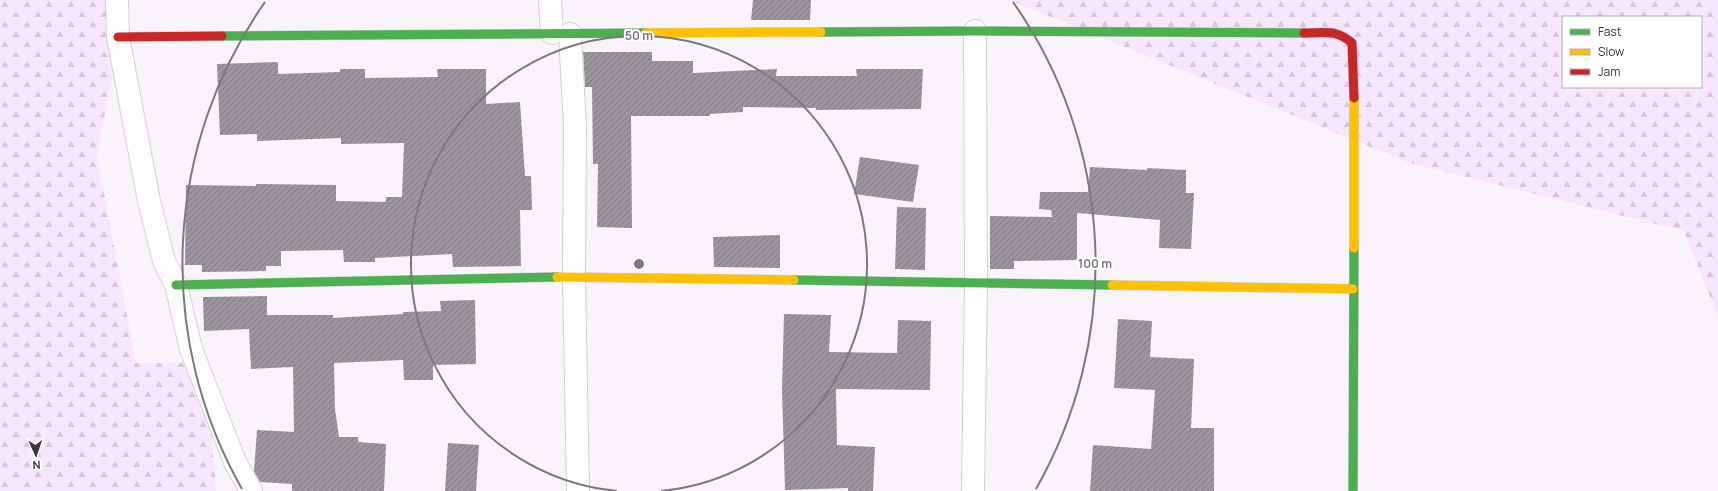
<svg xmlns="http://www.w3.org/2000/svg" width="1718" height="491" font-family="Manrope,sans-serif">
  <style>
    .forest { fill: url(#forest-firs); fill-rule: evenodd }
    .building { fill: url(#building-hatch) }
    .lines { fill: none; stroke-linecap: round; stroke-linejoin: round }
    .street-casing { stroke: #d4cfd5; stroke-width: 24 }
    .fast-casing { stroke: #d4cfd5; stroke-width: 10 }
    .slow-casing { stroke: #d4cfd5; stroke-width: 10 }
    .jam-casing { stroke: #d4cfd5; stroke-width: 10 }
    .street { stroke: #fefdfe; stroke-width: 22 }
    .fast { stroke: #4caf50; stroke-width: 9 }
    .slow { stroke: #ffc107; stroke-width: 9 }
    .jam { stroke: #c62828; stroke-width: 9 }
    .ring { fill: none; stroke: #7e787e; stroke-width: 2 }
    .centre { fill: #7e787e; stroke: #fff; stroke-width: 2 }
    .ring-label { font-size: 12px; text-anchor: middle; font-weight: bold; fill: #7e787e; stroke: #fff; stroke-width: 4; stroke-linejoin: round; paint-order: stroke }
  </style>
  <defs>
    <pattern id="forest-firs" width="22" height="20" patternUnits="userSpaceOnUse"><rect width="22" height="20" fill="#f7e7fc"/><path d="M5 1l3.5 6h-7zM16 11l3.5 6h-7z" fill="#d5c7d9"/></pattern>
    <pattern id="building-hatch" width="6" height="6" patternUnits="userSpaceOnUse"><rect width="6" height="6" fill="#9b969c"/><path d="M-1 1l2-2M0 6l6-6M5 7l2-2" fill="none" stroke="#807b80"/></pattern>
  </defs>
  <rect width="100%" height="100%" fill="#f9f4fa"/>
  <path class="forest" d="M 0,0 L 126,0 L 97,155 L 136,363 L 206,363 L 216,491 L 0,491 Z
    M 1009,0 L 1718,0 L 1718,317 L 1684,231 L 1410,163 ZM 1563,17 L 1701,17 L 1701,87 L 1563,87 Z"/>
  <path class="building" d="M 753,0 L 811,0 L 810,20 L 751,20 Z
    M 583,52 L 652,52 L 652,61 L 693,61 L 693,73 L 777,69 L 776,76 L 857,76 L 856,69 L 923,69 L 921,109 L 816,110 L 816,108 L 743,107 L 743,112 L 710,114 L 710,116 L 631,116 L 632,228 L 597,227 L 598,164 L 593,164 L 592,87 L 585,87 Z
    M 278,62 L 278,74 L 340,72 L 340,69 L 365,69 L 365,78 L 438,77 L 437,69 L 486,69 L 486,104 L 520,102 L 525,176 L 531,176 L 532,210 L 520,210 L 521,266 L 453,267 L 452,254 L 375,258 L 375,262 L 344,262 L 343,250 L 281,251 L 281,266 L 266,266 L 266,271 L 202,272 L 202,265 L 185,265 L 186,185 L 256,186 L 256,184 L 336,185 L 336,201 L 386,202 L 386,197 L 402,197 L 404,143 L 341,144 L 341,138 L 257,141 L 257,134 L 220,135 L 217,64 Z
    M 860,157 L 919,165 L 913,202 L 854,194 Z
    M 1090,167 L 1147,170 L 1147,168 L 1186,170 L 1186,193 L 1194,193 L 1191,249 L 1159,248 L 1160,220 L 1077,213 L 1077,260 L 1014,261 L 1014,269 L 990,269 L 990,216 L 1052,217 L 1051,210 L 1039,209 L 1040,192 L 1088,192 Z
    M 897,207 L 926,208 L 925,270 L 895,269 Z
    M 780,235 L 780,268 L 714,267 L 713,237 Z
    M 267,296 L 267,315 L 333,315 L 333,318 L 403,314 L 403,312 L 441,311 L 440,301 L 475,300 L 476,364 L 433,365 L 433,380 L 404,380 L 403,360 L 334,363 L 335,409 L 339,437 L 358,437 L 358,442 L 386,444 L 384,491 L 292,491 L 292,484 L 260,482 L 254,471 L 257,430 L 294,432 L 293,367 L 251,369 L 249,329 L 204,331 L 203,297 Z
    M 784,314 L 831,315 L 829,352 L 897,353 L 898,320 L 931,321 L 930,390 L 836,389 L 837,445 L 875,447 L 873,491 L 848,491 L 848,488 L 785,490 L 782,390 Z
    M 1118,319 L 1152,321 L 1150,357 L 1194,359 L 1191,428 L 1214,428 L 1214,491 L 1090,491 L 1093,445 L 1151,449 L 1155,390 L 1114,388 Z
    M 448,443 L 479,445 L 476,491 L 445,491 Z"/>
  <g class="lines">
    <defs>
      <path id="street" d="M 117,0 L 118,37 L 149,201 L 164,261 L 176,285 L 191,349 L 235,462 L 251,491
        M 550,0 L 552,33
        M 570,34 L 575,127 L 574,277 L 578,491
        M 973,491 L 976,283 L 975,31"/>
      <path id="fast" d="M 821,32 L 975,31 L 1304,33
        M 222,36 L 646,33
        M 794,280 L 1112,285
        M 176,285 L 557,277
        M 1353,491 L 1354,248"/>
      <path id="slow" d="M 646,33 L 821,32
        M 1354,248 L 1354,98
        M 557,277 L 794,280
        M 1112,285 L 1353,289"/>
      <path id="jam" d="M 1304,33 C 1325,33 1336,29 1352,43 L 1354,98
        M 118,37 L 222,36"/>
    </defs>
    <use href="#street" class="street-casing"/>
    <use href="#fast" class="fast-casing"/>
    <use href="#slow" class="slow-casing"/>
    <use href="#jam" class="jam-casing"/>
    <use href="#street" class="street"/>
    <use href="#fast" class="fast"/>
    <use href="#slow" class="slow"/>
    <use href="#jam" class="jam"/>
  </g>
  <g class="ring">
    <path d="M617 491A228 228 0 1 1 661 491"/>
    <path d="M242 489A456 456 0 0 1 265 2M1013 2A456 456 0 0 1 1036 489"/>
  </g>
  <circle cx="639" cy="264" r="6" class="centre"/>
  <g class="ring-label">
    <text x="639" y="40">50 m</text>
    <text x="1095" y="268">100 m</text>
  </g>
  <rect x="1562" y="16" width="140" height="72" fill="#ffffff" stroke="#b1aeb1"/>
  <rect x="1570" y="29" width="20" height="6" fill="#4caf50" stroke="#b1aeb1"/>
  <text x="1598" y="36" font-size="12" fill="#3b353c">Fast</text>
  <rect x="1570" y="49" width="20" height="6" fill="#ffc107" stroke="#b1aeb1"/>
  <text x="1598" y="56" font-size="12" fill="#3b353c">Slow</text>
  <rect x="1570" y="69" width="20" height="6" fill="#c62828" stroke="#b1aeb1"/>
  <text x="1598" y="76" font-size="12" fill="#3b353c">Jam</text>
  <g transform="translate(36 455) rotate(177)" stroke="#ffffff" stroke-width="3" paint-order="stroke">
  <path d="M0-3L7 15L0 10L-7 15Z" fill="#3b353c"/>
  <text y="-6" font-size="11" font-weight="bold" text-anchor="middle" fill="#3b353c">N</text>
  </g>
</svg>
